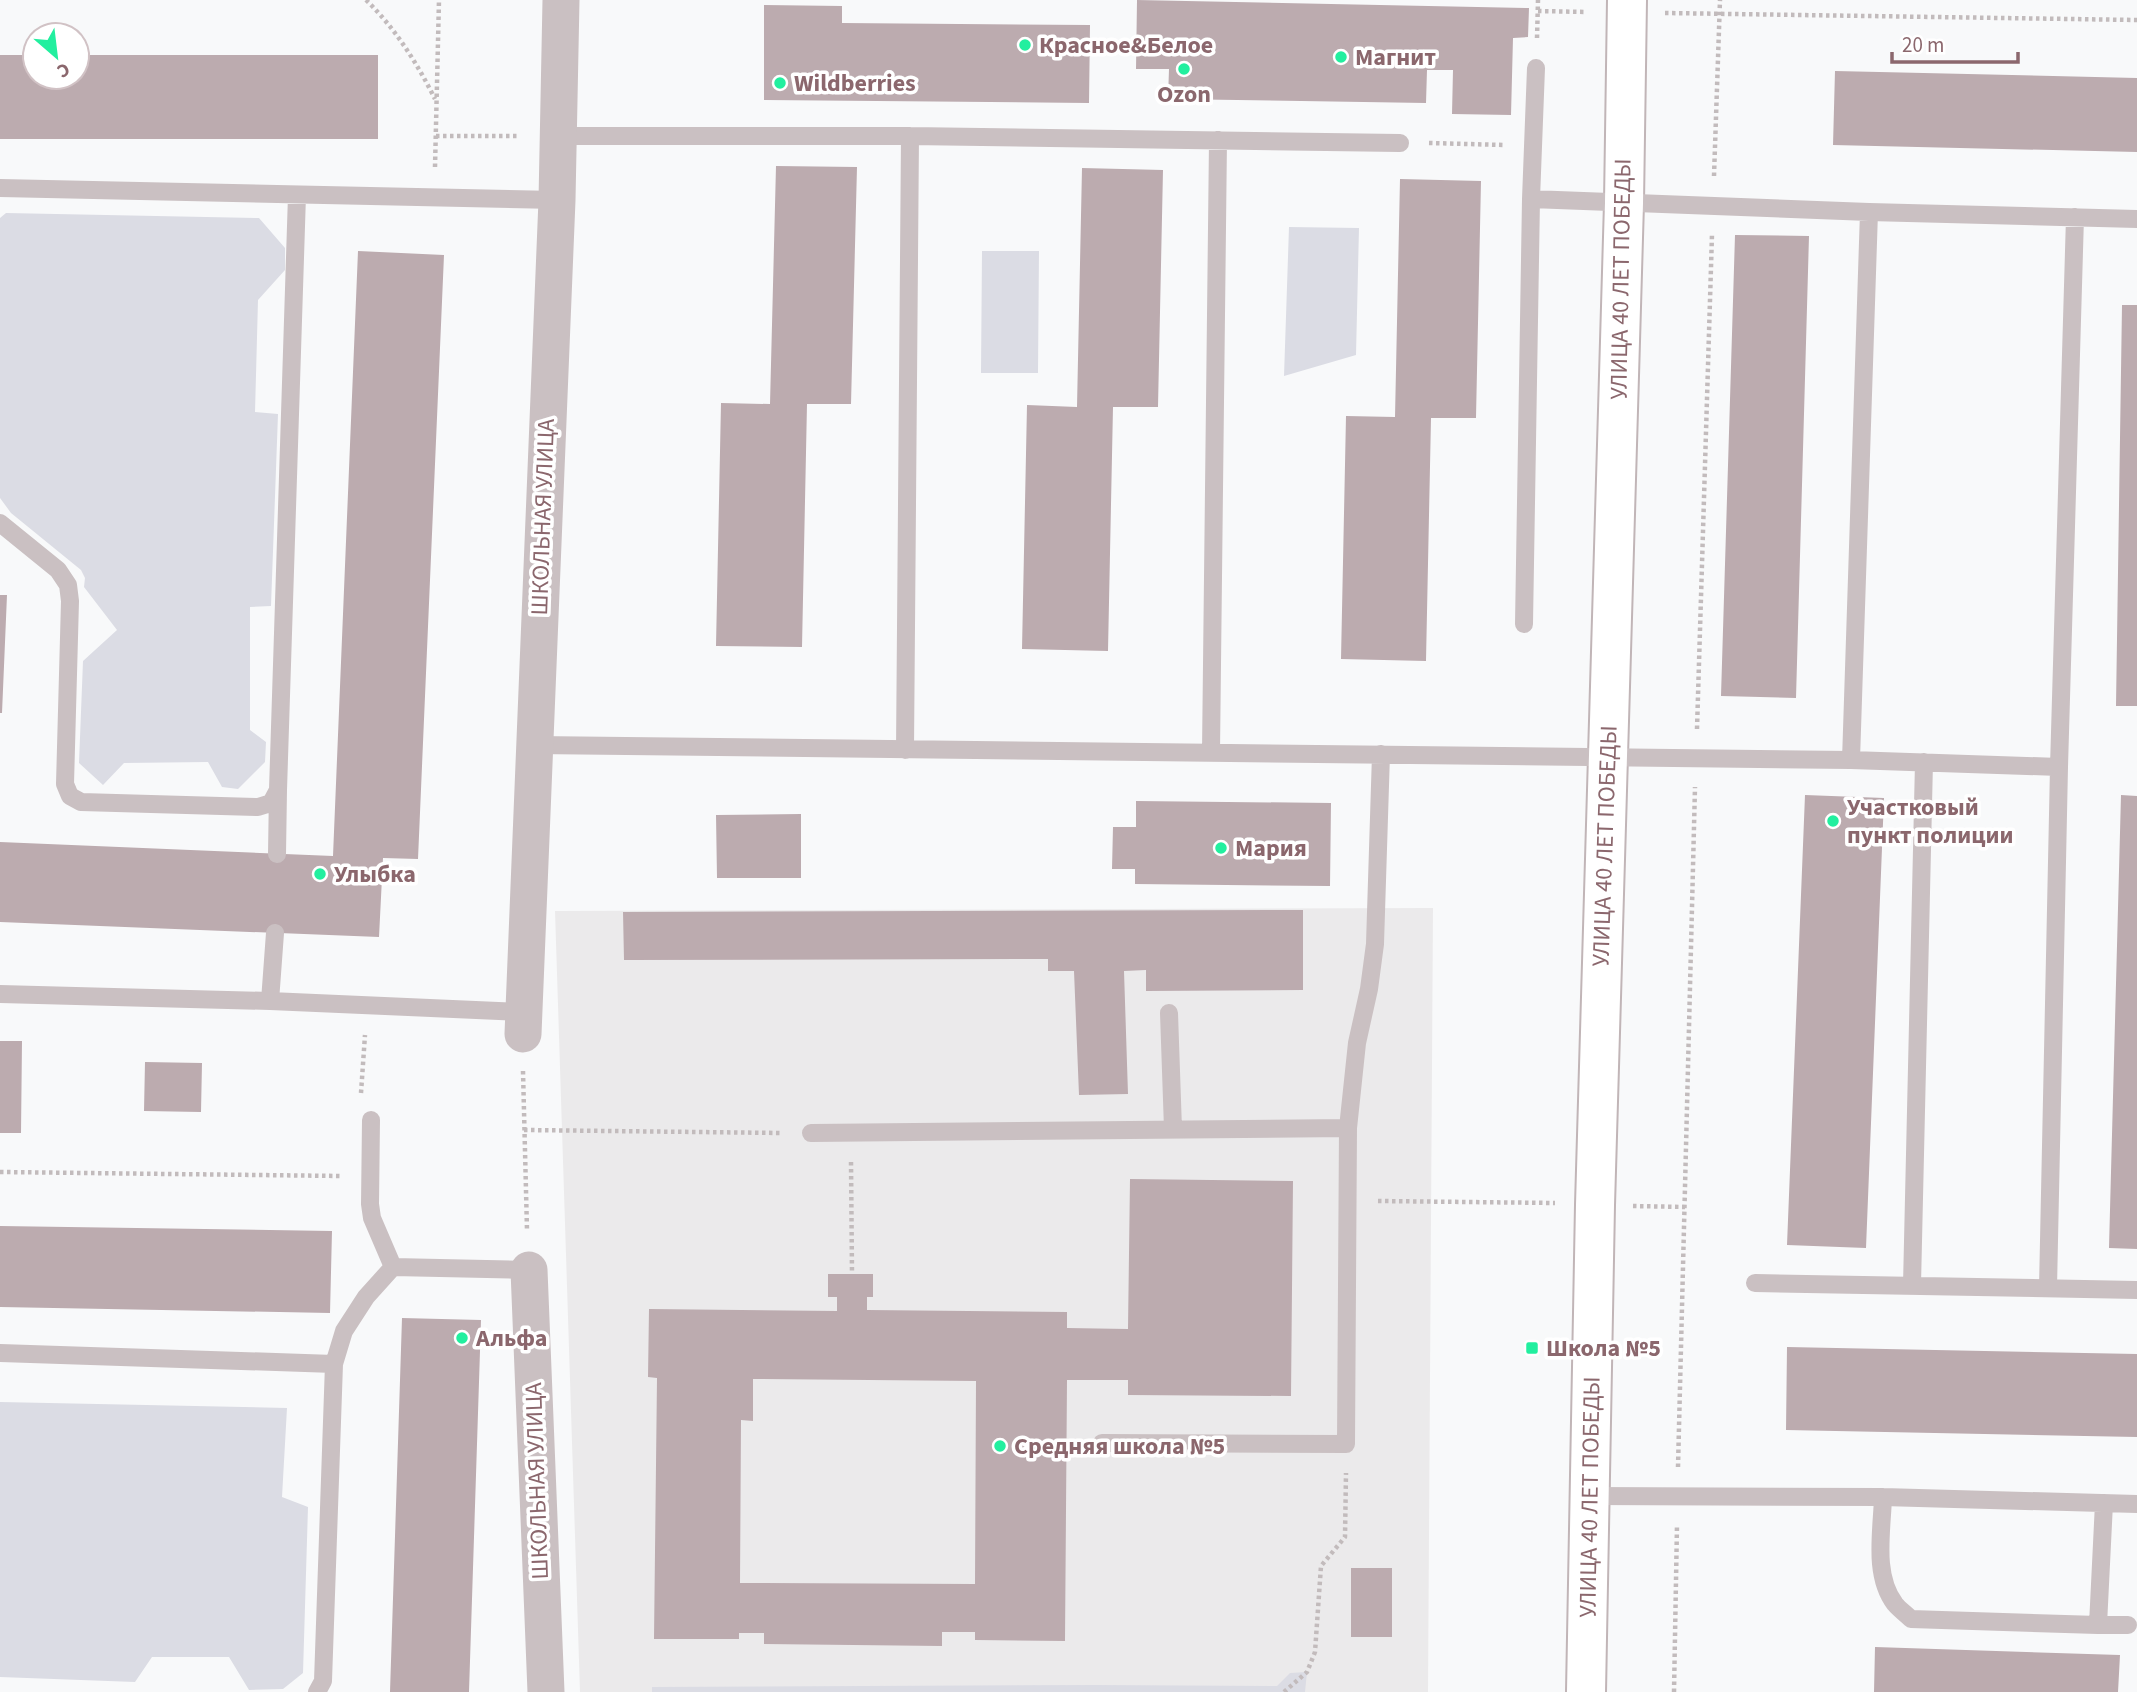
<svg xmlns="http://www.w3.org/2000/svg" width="2137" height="1692" font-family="'Source Sans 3',sans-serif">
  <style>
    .built { fill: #ebeaeb }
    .green { fill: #dbdce4 }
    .building { fill: #bcabaf; fill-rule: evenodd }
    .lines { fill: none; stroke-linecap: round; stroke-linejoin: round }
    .secondary-casing { stroke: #c1b5b7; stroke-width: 42 }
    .path { stroke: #c2bbbc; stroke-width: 4.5; stroke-dasharray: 3.5 3.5; stroke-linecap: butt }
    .lane { stroke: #cac0c2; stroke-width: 18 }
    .street { stroke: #cac0c2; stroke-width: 37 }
    .secondary { stroke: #fff; stroke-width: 38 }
    .poi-dot { fill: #22ef9f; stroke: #fff; stroke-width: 2.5 }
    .labels { text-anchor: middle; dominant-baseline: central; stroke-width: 7; stroke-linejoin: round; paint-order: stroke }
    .poi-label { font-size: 24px; font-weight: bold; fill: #8b676d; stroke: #fff; text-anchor: start }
    .street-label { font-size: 24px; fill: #8b676d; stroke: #fff }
  </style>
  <rect width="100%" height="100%" fill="#f8f9fa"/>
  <path class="built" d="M 1433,908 L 1428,1692 L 580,1692 L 555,911 Z"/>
  <path class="green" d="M 6,213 L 259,218 L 285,248 L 285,270 L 258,300 L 255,412 L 278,414 L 271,606 L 250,607 L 250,730 L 266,742 L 265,762 L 238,789 L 222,787 L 208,762 L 124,763 L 103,785 L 79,763 L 83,661 L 117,630 L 84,587 L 85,578 L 81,570 L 11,513 L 0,498 L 0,218 Z
    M 1289,227 L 1359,228 L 1356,355 L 1284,376 Z
    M 982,251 L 1039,251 L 1038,373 L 981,373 Z
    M 0,1402 L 287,1408 L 282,1497 L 308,1507 L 303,1673 L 283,1689 L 249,1690 L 229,1657 L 152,1657 L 135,1682 L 0,1677 Z
    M 1307,1672 L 1305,1692 L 652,1692 L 652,1687 L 1096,1685 L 1277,1686 L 1290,1673 Z"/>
  <path class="building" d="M 1137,0 L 1529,8 L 1528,37 L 1513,38 L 1511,115 L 1452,114 L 1453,70 L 1427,70 L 1426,103 L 1168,99 L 1169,69 L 1136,69 Z
    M 764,5 L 842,6 L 842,23 L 1090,25 L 1089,103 L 764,100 Z
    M 0,55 L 35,55 L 35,77 L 77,77 L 77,55 L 378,55 L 378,139 L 0,139 Z
    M 1835,71 L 2137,78 L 2137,152 L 1833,145 Z
    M 776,166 L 857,167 L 851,404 L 807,404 L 802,647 L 716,646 L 721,403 L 770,404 Z
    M 1082,168 L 1163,170 L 1158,407 L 1113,407 L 1108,651 L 1022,649 L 1027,405 L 1077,407 Z
    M 1400,179 L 1481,181 L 1476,418 L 1431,418 L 1426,661 L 1341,659 L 1346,416 L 1395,417 Z
    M 1735,235 L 1809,236 L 1796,698 L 1721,696 Z
    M 358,251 L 444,255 L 418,859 L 383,858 L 379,937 L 0,922 L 0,842 L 333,856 Z
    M 2122,305 L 2137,305 L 2137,706 L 2116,706 Z
    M 0,595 L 7,595 L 2,713 L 0,713 Z
    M 1805,795 L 1884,798 L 1866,1248 L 1787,1245 Z
    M 2121,795 L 2137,796 L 2137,1249 L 2109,1248 Z
    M 1136,801 L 1331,803 L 1330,886 L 1135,884 L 1135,869 L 1112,869 L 1113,827 L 1136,827 Z
    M 801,814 L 801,878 L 717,878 L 716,815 Z
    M 1303,910 L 1303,990 L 1146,991 L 1146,970 L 1124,971 L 1128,1094 L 1079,1095 L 1074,971 L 1048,971 L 1048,959 L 624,960 L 623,912 Z
    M 0,1041 L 22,1041 L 21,1133 L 0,1133 Z
    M 145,1062 L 202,1063 L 201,1112 L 144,1111 Z
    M 1130,1179 L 1293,1181 L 1291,1396 L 1128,1395 L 1128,1380 L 1067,1380 L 1065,1641 L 975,1640 L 975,1632 L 942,1632 L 942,1646 L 764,1644 L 764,1633 L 739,1633 L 739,1639 L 654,1639 L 657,1378 L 648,1377 L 649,1309 L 837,1311 L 837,1297 L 828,1297 L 828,1274 L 873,1274 L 873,1297 L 867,1297 L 867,1310 L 1067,1312 L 1067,1328 L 1128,1329 ZM 753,1379 L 976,1381 L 975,1584 L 740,1583 L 741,1420 L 753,1421 Z
    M 0,1226 L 332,1231 L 330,1313 L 0,1307 Z
    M 402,1318 L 481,1320 L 469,1692 L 390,1692 Z
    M 1787,1347 L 2137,1354 L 2137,1437 L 1786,1430 Z
    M 1351,1568 L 1392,1568 L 1392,1637 L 1351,1637 Z
    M 1875,1647 L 2120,1655 L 2118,1692 L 1874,1692 Z"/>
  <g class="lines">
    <defs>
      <path id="secondary" d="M 1586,1692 L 1595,1205 L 1624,203 L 1627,0"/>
    </defs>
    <use href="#secondary" class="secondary-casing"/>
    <path class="path" d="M 366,0 C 395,28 417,63 435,99
      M 1538,11 L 1587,12
      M 1665,13 L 2137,20
      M 1537,38 L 1538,0
      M 436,136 L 519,136
      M 1429,143 L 1504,145
      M 435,167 L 439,0
      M 1714,176 L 1720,0
      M 1697,729 L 1712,234
      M 523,1071 L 527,1230
      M 361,1093 L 365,1035
      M 524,1130 L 782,1133
      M 851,1162 L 852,1274
      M 0,1172 L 342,1176
      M 1378,1201 L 1555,1203
      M 1633,1206 L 1685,1207
      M 1678,1467 L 1695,787
      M 1284,1692 L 1307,1672 L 1315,1652 L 1321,1566 L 1345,1537 L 1346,1473
      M 1674,1692 L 1677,1525"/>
    <path class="lane" d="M 559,136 L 910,136 L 1400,143
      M 0,188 L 557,200
      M 1531,199 L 1536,68
      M 0,523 L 58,570 L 68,585 L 70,601 L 65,784 L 70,796 L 81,802 L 258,807 L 271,803 L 278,790 L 297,195
      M 1524,624 L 1531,199 L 1869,212 L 2137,219
      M 534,745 L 1851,760 L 2059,767
      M 905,750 L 910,136
      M 1211,752 L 1218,140
      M 1851,760 L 1869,212
      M 277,854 L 278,790
      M 0,994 L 270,1001 L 523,1012
      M 270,1001 L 275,933
      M 1169,1013 L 1173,1129
      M 371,1120 L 370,1204 L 372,1218 L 393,1267
      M 811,1133 L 1348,1128
      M 1755,1283 L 2137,1290
      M 1912,1285 L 1924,762
      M 2048,1288 L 2059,767 L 2075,217
      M 0,1353 L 334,1364
      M 1102,1443 L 1346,1444 L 1348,1128 L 1357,1043 L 1369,989 L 1375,944 L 1381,754
      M 1590,1496 L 1883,1497 L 2137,1504
      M 1883,1497 C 1882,1531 1873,1575 1895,1604 C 1899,1609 1906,1614 1911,1619 L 2098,1625 L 2104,1503
      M 2098,1625 L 2128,1625
      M 317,1692 L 323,1681 L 334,1364 L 344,1331 L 366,1297 L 393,1267 L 529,1270"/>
    <path class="street" d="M 523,1034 L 557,200 L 561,0
      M 529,1270 L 546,1692"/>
    <use href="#secondary" class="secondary"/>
  </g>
  <g class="poi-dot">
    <circle cx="1025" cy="45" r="7"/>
    <circle cx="1341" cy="57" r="7"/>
    <circle cx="1184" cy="69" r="7"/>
    <circle cx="780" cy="83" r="7"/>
    <circle cx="1833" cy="821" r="7"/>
    <circle cx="1221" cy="848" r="7"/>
    <circle cx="320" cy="874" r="7"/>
    <circle cx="462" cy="1338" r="7"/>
    <rect x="1525" y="1341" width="14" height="14" rx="3.5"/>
    <circle cx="1000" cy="1446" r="7"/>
  </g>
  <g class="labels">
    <g class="poi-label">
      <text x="1039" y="45">Красное&amp;Белое</text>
      <text x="1355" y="57">Магнит</text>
      <text x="794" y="83">Wildberries</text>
      <text x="1184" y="94" text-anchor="middle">Ozon</text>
      <text x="1847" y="807">Участковый<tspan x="1847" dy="28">пункт полиции</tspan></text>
      <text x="1235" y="848">Мария</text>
      <text x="334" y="874">Улыбка</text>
      <text x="476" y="1338">Альфа</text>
      <text x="1546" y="1348">Школа №5</text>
      <text x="1014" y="1446">Средняя школа №5</text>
    </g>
    <g class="street-label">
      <text transform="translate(1621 279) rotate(-89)">УЛИЦА 40 ЛЕТ ПОБЕДЫ</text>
      <text transform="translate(543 517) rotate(-88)">ШКОЛЬНАЯ УЛИЦА</text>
      <text transform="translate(1605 846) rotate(-88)">УЛИЦА 40 ЛЕТ ПОБЕДЫ</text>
      <text transform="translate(537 1481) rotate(-92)">ШКОЛЬНАЯ УЛИЦА</text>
      <text transform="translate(1590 1497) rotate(-89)">УЛИЦА 40 ЛЕТ ПОБЕДЫ</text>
    </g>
  </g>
  <g transform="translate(56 56) rotate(152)"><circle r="33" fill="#ffffff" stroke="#d1c2c5" stroke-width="2"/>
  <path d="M0-5L12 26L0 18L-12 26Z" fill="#22ef9f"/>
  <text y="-10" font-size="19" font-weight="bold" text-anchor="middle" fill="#8b676d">С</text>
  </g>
  <path d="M1892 52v10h126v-10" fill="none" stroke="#8b676d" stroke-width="3.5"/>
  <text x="1902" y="52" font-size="21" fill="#8b676d" stroke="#ffffff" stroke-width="5" paint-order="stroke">20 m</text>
</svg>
